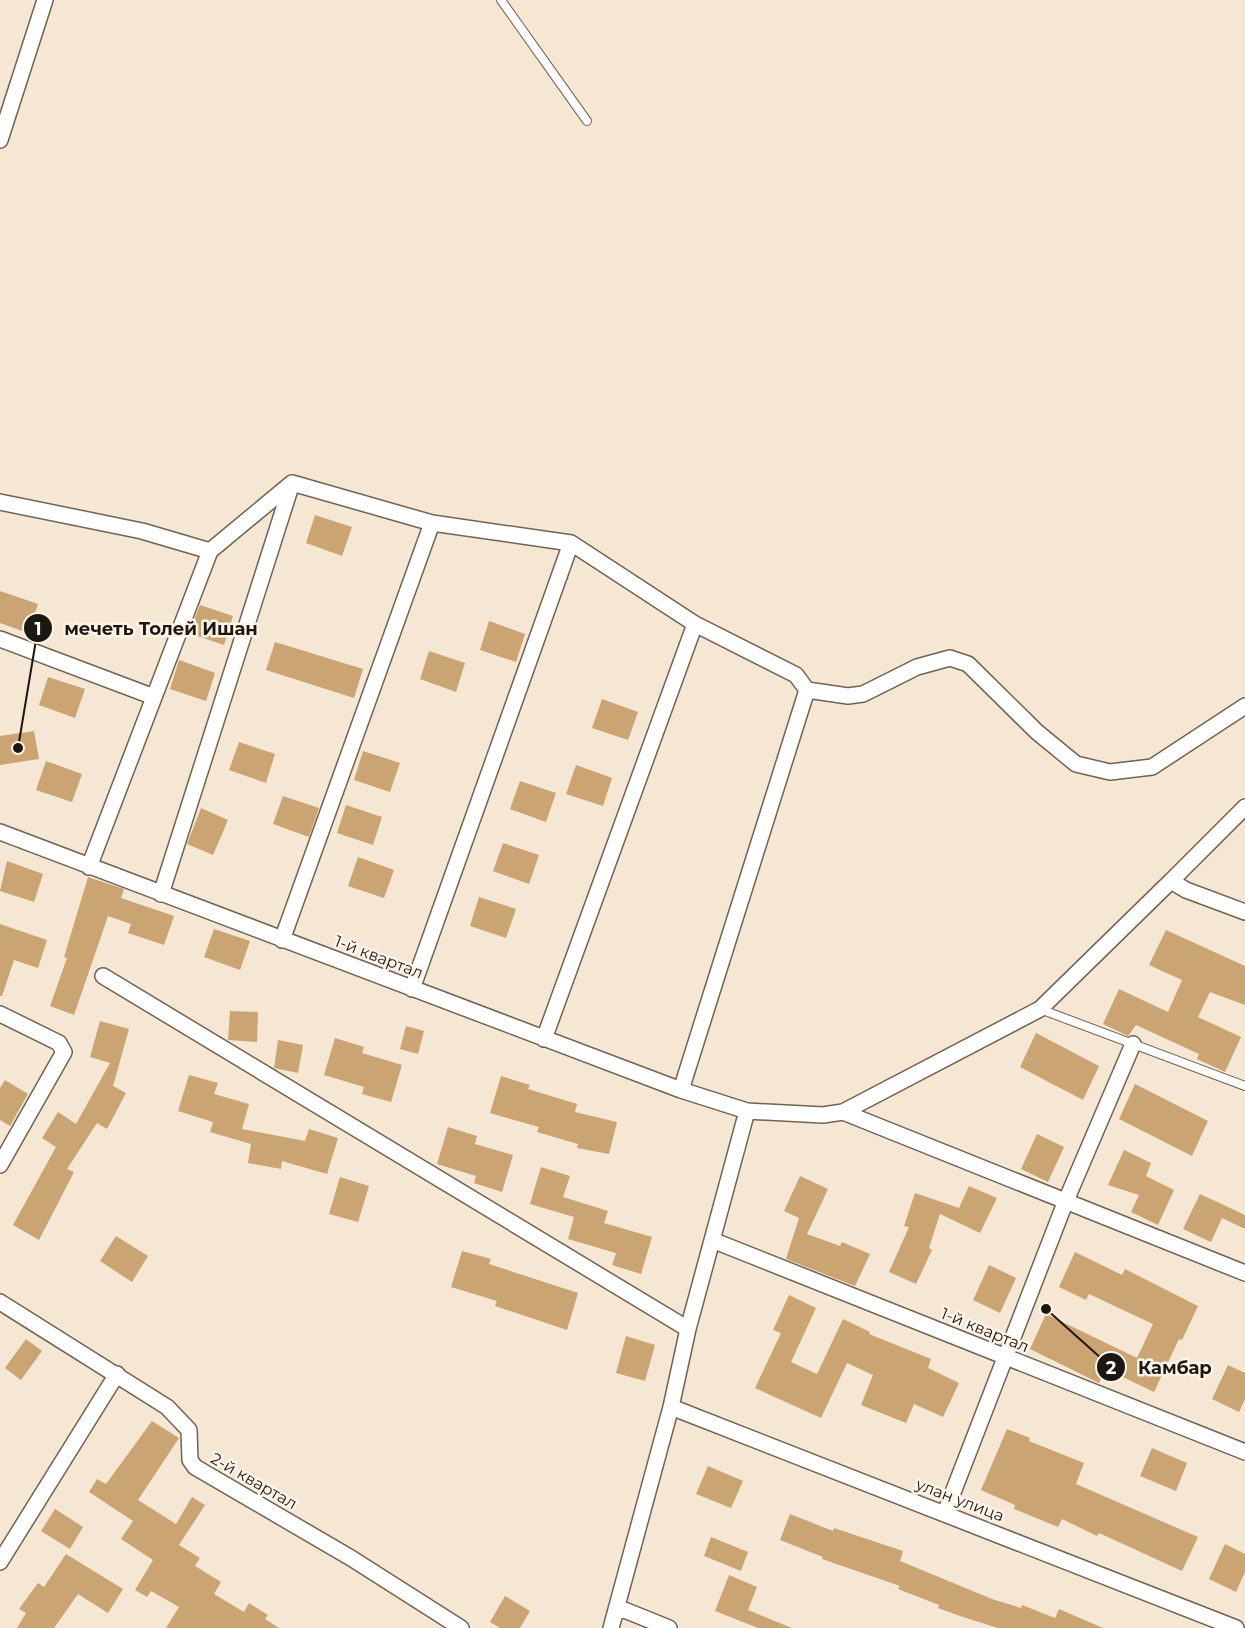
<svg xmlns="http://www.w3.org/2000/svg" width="1245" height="1628" font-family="Montserrat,sans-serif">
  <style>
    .building { fill: #caa473 }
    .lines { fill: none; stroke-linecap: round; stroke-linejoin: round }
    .service-casing { stroke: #706353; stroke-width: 10 }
    .minor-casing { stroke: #706353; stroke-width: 18 }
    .service { stroke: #fff; stroke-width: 8 }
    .minor { stroke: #fff; stroke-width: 15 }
    .labels { text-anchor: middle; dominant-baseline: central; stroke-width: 5; stroke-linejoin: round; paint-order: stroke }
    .street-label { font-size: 16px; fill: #1d1711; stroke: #fef4e9 }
    .leader { fill: none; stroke: #1d1711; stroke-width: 2 }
    .callout-dot { fill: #1d1711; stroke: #fef4e9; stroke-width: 2 }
    .mark-label { font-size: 18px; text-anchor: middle; font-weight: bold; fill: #fff }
    .callout-label { font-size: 18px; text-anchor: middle; font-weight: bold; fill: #1d1711; stroke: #fef4e9; stroke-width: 5; stroke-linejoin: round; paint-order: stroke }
  </style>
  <rect width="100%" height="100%" fill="#f6e6d4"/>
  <path class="building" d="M 315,515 L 352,527 L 342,556 L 306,543 Z
    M 0,591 L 38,604 L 28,633 L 0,623 Z
    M 200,605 L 233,616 L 224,645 L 189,633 Z
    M 489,621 L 525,634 L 516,662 L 480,650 Z
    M 275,642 L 363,669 L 354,698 L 266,670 Z
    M 429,651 L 465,663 L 456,692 L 420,679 Z
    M 179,660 L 215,673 L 206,701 L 170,689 Z
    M 48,677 L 85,689 L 75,718 L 39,705 Z
    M 602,699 L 638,712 L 628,740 L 592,728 Z
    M 34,731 L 39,759 L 0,765 L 0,736 Z
    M 239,742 L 275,754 L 266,783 L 229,770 Z
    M 363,751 L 400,763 L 390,792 L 354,780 Z
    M 46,761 L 82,774 L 72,802 L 36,790 Z
    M 576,765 L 612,778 L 603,806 L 566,794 Z
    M 520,781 L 556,793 L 546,822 L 510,809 Z
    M 283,796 L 319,808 L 309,837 L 273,824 Z
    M 346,805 L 382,817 L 373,845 L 337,833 Z
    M 201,808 L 228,820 L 213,855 L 187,844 Z
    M 503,843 L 539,855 L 529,884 L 493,871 Z
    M 358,857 L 394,870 L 384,898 L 348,886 Z
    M 7,861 L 43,874 L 34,902 L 0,891 Z
    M 88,877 L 124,889 L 121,898 L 174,916 L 164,945 L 128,933 L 131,924 L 108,916 L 74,1015 L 50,1006 L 67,958 L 64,957 Z
    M 479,897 L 516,909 L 506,938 L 470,926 Z
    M 0,924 L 47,940 L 38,968 L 14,960 L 2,996 L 0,996 Z
    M 214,929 L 250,941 L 240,970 L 204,957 Z
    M 1166,930 L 1245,966 L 1245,1005 L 1210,992 L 1198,1017 L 1241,1037 L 1225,1072 L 1197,1059 L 1199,1054 L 1136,1025 L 1128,1036 L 1103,1024 L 1119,989 L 1168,1012 L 1182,980 L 1149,965 Z
    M 230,1011 L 258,1012 L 257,1042 L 228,1040 Z
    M 100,1021 L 129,1029 L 113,1086 L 126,1093 L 107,1129 L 97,1123 L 67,1169 L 74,1172 L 39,1240 L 13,1225 L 56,1147 L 42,1138 L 58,1112 L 76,1124 L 110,1063 L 90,1057 Z
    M 406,1026 L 424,1031 L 418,1054 L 400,1049 Z
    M 1036,1033 L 1099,1066 L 1083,1100 L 1020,1067 Z
    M 335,1038 L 364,1047 L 362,1053 L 402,1065 L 391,1102 L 362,1094 L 364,1087 L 324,1075 Z
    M 278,1040 L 303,1045 L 298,1073 L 274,1068 Z
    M 189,1075 L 218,1083 L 214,1094 L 249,1104 L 242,1129 L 305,1141 L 309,1129 L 338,1138 L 327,1174 L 282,1161 L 281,1169 L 248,1163 L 251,1144 L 210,1132 L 213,1122 L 178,1111 Z
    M 501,1076 L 530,1085 L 528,1089 L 577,1104 L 575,1112 L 617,1122 L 609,1154 L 577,1148 L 578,1144 L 537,1132 L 539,1127 L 490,1113 Z
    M 5,1080 L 28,1094 L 10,1126 L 0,1120 L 0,1088 Z
    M 1135,1084 L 1208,1121 L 1192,1156 L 1119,1119 Z
    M 448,1127 L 477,1136 L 475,1144 L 513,1155 L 502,1192 L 474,1183 L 476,1176 L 437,1164 Z
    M 1037,1134 L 1064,1147 L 1048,1182 L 1021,1169 Z
    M 1124,1150 L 1151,1163 L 1146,1176 L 1174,1190 L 1158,1225 L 1131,1212 L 1139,1195 L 1108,1185 Z
    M 541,1167 L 570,1176 L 563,1197 L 608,1211 L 604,1223 L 652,1237 L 641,1274 L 612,1265 L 616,1253 L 568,1239 L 574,1217 L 530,1204 Z
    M 800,1176 L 828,1189 L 807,1234 L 840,1246 L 842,1242 L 870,1254 L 855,1286 L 786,1259 L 799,1218 L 784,1211 Z
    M 340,1177 L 369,1186 L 358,1222 L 329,1214 Z
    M 969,1186 L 997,1198 L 980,1233 L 940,1214 L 929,1248 L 932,1250 L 916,1284 L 889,1272 L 909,1227 L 904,1226 L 915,1193 L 959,1208 Z
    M 1200,1194 L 1245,1215 L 1245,1229 L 1222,1218 L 1211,1242 L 1183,1229 Z
    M 116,1236 L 148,1256 L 132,1282 L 100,1261 Z
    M 462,1251 L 491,1259 L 489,1264 L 578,1293 L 567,1330 L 495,1306 L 497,1301 L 451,1287 Z
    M 1075,1252 L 1122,1275 L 1125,1269 L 1198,1306 L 1182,1340 L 1179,1339 L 1154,1392 L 1106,1369 L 1099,1383 L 1030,1349 L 1046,1314 L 1137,1358 L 1153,1324 L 1089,1294 L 1086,1300 L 1059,1287 Z
    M 989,1265 L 1016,1278 L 1000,1313 L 973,1300 Z
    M 789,1295 L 816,1308 L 791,1362 L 817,1374 L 843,1319 L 870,1332 L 869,1334 L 931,1359 L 928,1368 L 959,1383 L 943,1417 L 914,1404 L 906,1423 L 861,1405 L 873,1375 L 847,1363 L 821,1418 L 755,1388 L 781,1333 L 773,1330 Z
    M 626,1336 L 655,1345 L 645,1381 L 616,1373 Z
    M 26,1339 L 42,1351 L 21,1380 L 5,1368 Z
    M 1228,1365 L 1245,1373 L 1245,1399 L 1239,1412 L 1212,1399 Z
    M 152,1421 L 179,1438 L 138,1500 L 176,1524 L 192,1497 L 205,1505 L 179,1545 L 200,1558 L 195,1566 L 221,1582 L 214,1594 L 244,1612 L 249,1603 L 268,1615 L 265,1619 L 279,1628 L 166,1628 L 179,1607 L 151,1591 L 147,1597 L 135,1590 L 153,1560 L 121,1539 L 133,1521 L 89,1492 L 97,1479 L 106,1484 Z
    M 1007,1429 L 1030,1438 L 1029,1441 L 1084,1463 L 1076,1484 L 1198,1537 L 1182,1571 L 1099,1533 L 1097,1536 L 1062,1519 L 1058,1527 L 1014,1509 L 1015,1505 L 981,1490 Z
    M 1152,1448 L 1187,1463 L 1176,1491 L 1140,1476 Z
    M 708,1466 L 743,1481 L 731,1508 L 696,1494 Z
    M 55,1509 L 83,1527 L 70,1549 L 41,1531 Z
    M 790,1514 L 833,1531 L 834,1528 L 903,1551 L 900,1561 L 992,1599 L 1021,1608 L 1022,1605 L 1055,1618 L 1059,1609 L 1103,1628 L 998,1628 L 960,1616 L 938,1608 L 939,1605 L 898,1589 L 900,1586 L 822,1559 L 823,1557 L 780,1540 Z
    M 711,1537 L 748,1552 L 741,1571 L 704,1556 Z
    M 1225,1544 L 1245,1554 L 1245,1572 L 1236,1592 L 1209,1579 Z
    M 66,1554 L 123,1589 L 108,1613 L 78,1594 L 54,1628 L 17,1628 L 26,1613 L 19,1609 L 38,1583 L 44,1587 Z
    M 729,1575 L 757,1587 L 748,1610 L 792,1628 L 758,1628 L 715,1611 Z
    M 505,1596 L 530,1611 L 520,1628 L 500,1628 L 490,1622 Z"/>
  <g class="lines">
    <defs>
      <path id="service" d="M 501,0 L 587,121
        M 1040,1009 L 1245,1086"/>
      <path id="minor" d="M 0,140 L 45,0
        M 0,502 L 142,531 L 210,551 L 292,483 L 432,523 L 571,543 L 695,624 L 796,675 L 807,690 L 681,1090
        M 0,639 L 154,697
        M 807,690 L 848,696 L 863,694 L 917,667 L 950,658 L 968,664 L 1037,732 L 1076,764 L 1110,772 L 1152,767 L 1245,706
        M 0,832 L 681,1090 L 747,1111 L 823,1115 L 843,1112 L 1040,1009 L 1171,881 L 1186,890 L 1245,912
        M 89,867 L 210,551
        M 1171,881 L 1245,807
        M 161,894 L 292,483
        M 282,940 L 432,523
        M 103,976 L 688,1329
        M 412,989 L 571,543
        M 0,1014 L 59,1043 L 64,1052 L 0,1165
        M 544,1039 L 695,624
        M 843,1112 L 1245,1273
        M 712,1240 L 1245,1452
        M 0,1302 L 167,1407 L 189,1430 L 190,1460 L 195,1467 L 351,1558 L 461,1628
        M 671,1407 L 1236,1628
        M 945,1513 L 1065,1203 L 1133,1044
        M 0,1562 L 117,1374
        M 617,1607 L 669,1628
        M 611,1628 L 671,1407 L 688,1329 L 747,1111"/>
    </defs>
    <use href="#service" class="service-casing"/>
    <use href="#minor" class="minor-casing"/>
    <use href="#service" class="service"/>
    <use href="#minor" class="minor"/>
  </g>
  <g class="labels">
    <g class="street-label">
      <text transform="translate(379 957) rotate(21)">1-й квартал</text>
      <text transform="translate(985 1330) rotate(22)">1-й квартал</text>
      <text transform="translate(254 1481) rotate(30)">2-й квартал</text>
      <text transform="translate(960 1500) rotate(21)">улан улица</text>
    </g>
  </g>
  <path class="leader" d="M18 748L38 628M1046 1309L1111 1367"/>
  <g class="callout-dot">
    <circle cx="18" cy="748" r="6"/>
    <circle cx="1046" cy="1309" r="6"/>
    <circle cx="38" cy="628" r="15"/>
    <circle cx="1111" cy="1367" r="15"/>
  </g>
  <g class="mark-label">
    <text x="38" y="635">1</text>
    <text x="1111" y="1374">2</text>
  </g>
  <g class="callout-label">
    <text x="161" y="635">мечеть Толей Ишан</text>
    <text x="1175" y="1374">Камбар</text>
  </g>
</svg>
